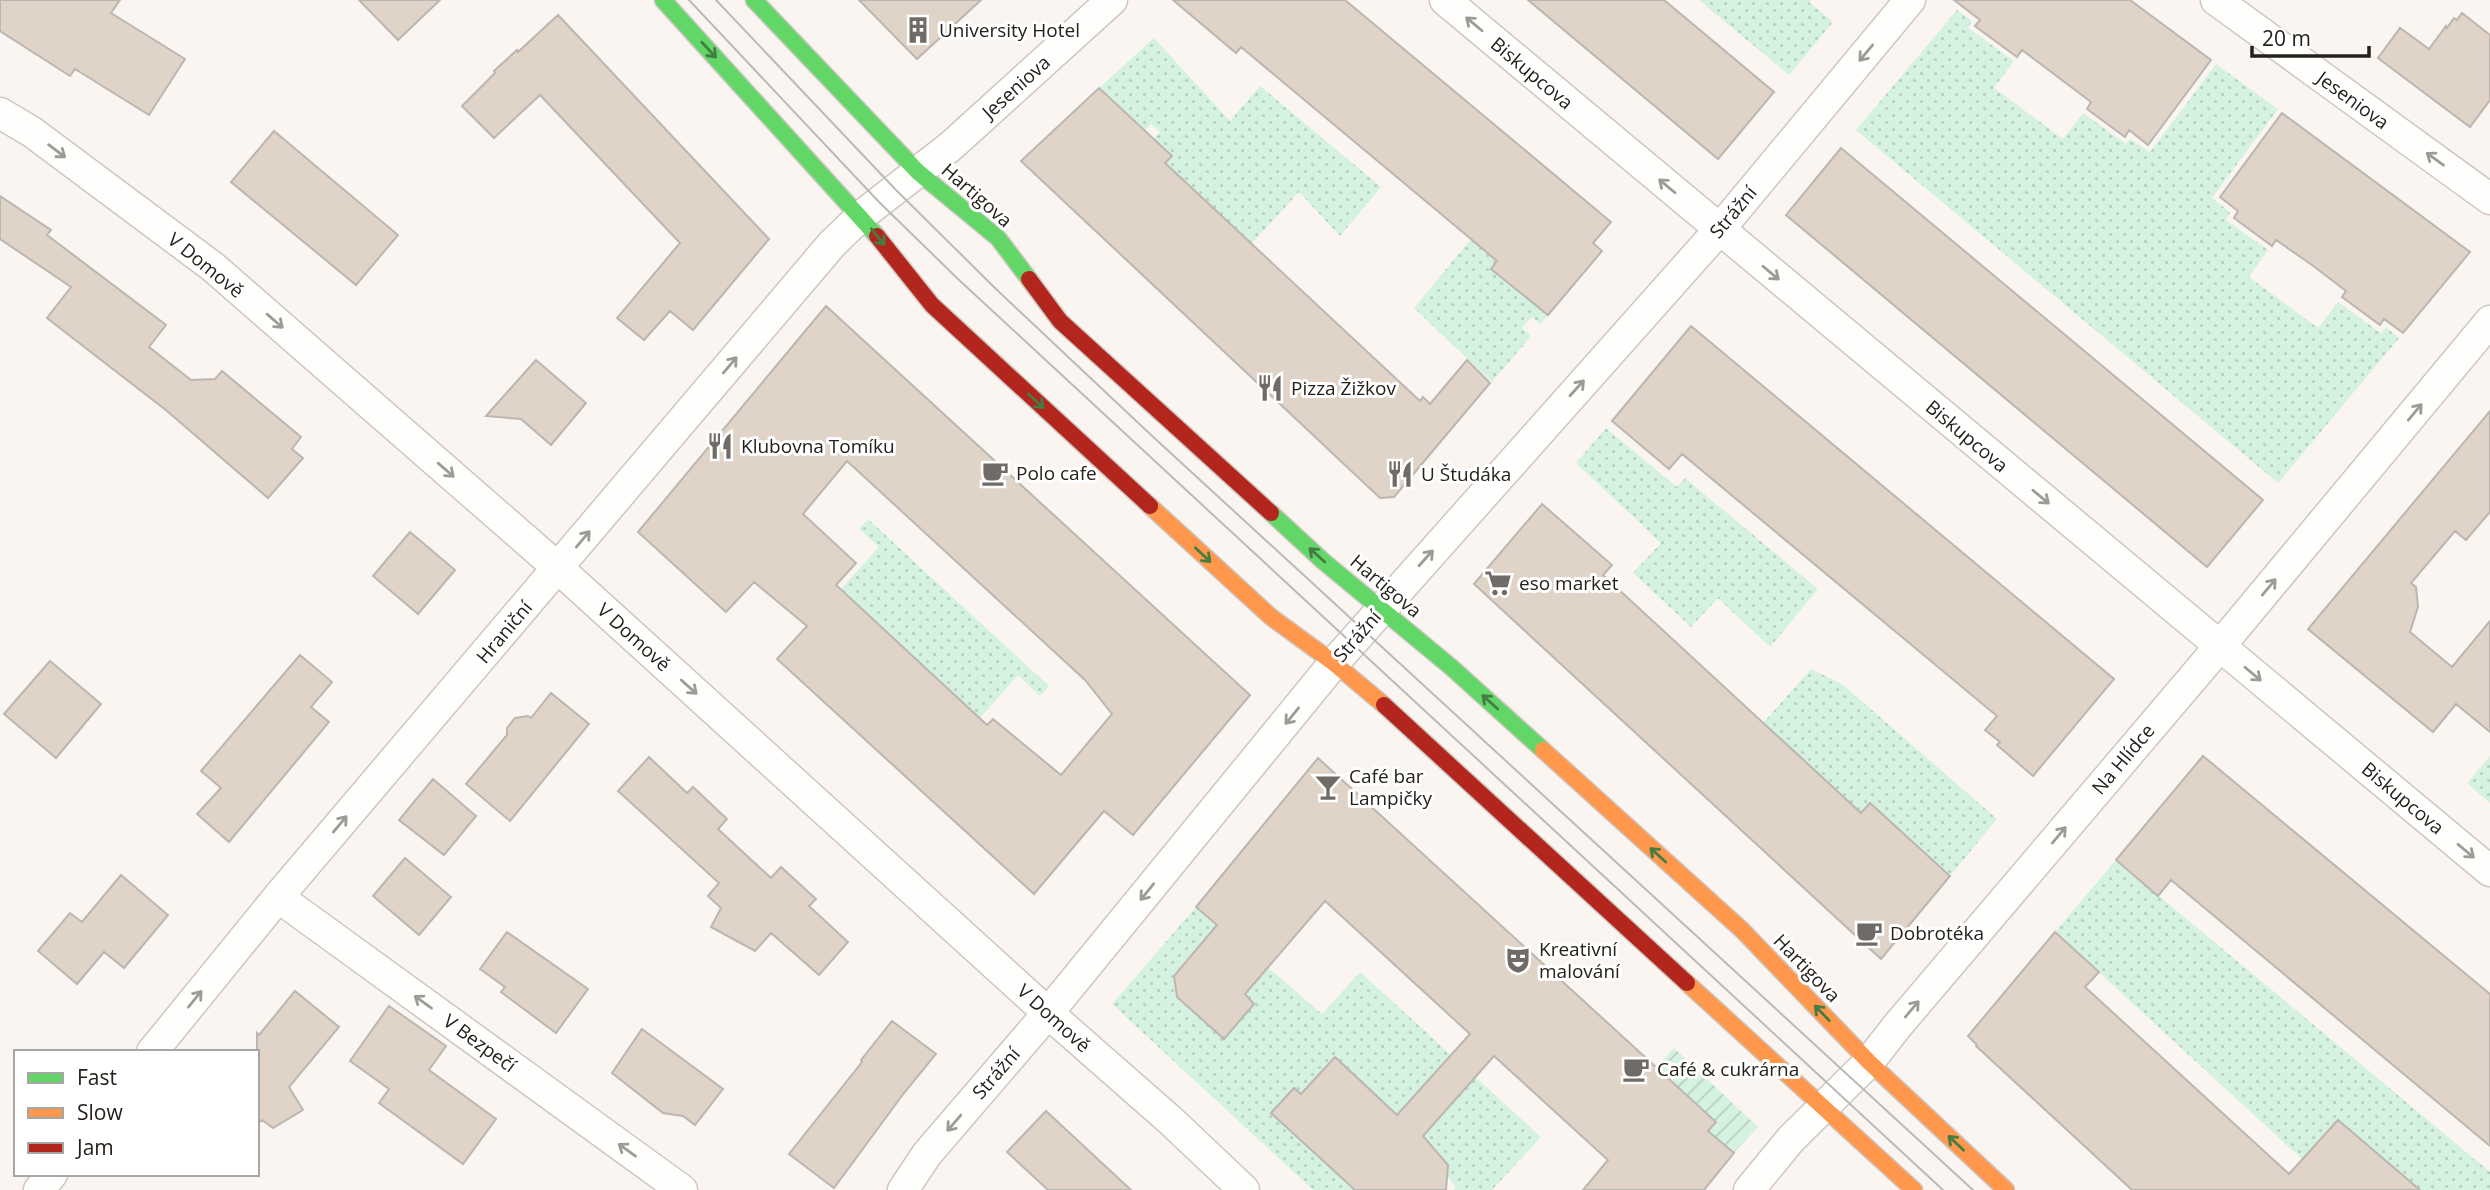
<svg xmlns="http://www.w3.org/2000/svg" width="2490" height="1190" font-family="'Open Sans',sans-serif">
  <style>
    .grass { fill: url(#grass-dots) }
    .garden { fill: url(#garden-furrows) }
    .building { fill: #e0d3c7; stroke: #bbb6b1; stroke-width: 2; fill-rule: evenodd }
    .lines { fill: none; stroke-linecap: round; stroke-linejoin: round }
    .street-casing { stroke: #cdc7c2; stroke-width: 33 }
    .fast-casing { stroke: #cdc7c2; stroke-width: 19 }
    .slow-casing { stroke: #cdc7c2; stroke-width: 19 }
    .jam-casing { stroke: #cdc7c2; stroke-width: 19 }
    .street { stroke: #fefefd; stroke-width: 30 }
    .fast { stroke: #63d668; stroke-width: 16 }
    .slow { stroke: #ff974d; stroke-width: 16 }
    .jam { stroke: #b3261e; stroke-width: 16 }
    .tram { stroke: #bbbab9; stroke-width: 2 }
    .oneway { stroke: #9d9b97 }
    .oneway2 { stroke: #447c42 }
    .labels { text-anchor: middle; dominant-baseline: central; stroke-width: 6; stroke-linejoin: round; paint-order: stroke }
    .poi-label { font-size: 19px; fill: #26211b; stroke: #fff; text-anchor: start }
    .street-label { font-size: 19px; fill: #26211b; stroke: #fff }
  </style>
  <defs>
    <pattern id="grass-dots" width="8" height="8" patternUnits="userSpaceOnUse" patternTransform="scale(1.75)"><rect width="8" height="8" fill="#d5f2e0"/><path d="M2 2h.1M6 6h.1" fill="none" stroke="#b7cfc0" stroke-width="1.8" stroke-linecap="round"/></pattern>
    <pattern id="garden-furrows" width="10" height="10" patternUnits="userSpaceOnUse" patternTransform="scale(1.75)"><rect width="10" height="10" fill="#d5f2e0"/><path d="M-1 1l2-2M0 10L10 0M9 11l2-2" fill="none" stroke="#b7cfc0"/></pattern>
  </defs>
  <rect width="100%" height="100%" fill="#faf5f0"/>
  <path class="grass" d="M 1699,0 L 1811,0 L 1809,2 L 1833,22 L 1789,75 Z
    M 1957,10 L 1972,21 L 1968,28 L 2014,61 L 1994,88 L 2063,139 L 2083,113 L 2126,144 L 2130,139 L 2150,152 L 2216,64 L 2278,109 L 2212,198 L 2230,212 L 2226,220 L 2268,250 L 2249,277 L 2318,328 L 2338,302 L 2381,333 L 2386,327 L 2399,338 L 2278,483 L 1856,130 Z
    M 1154,38 L 1230,121 L 1260,86 L 1381,187 L 1340,236 L 1299,192 L 1251,244 L 1165,163 L 1172,156 L 1154,139 L 1160,132 L 1151,124 L 1145,131 L 1099,88 Z
    M 1471,239 L 1497,261 L 1491,269 L 1548,315 L 1540,324 L 1532,317 L 1522,328 L 1531,336 L 1492,382 L 1414,308 Z
    M 1606,428 L 1677,487 L 1685,478 L 1818,589 L 1770,647 L 1718,598 L 1691,627 L 1633,573 L 1661,543 L 1576,463 Z
    M 868,519 L 1049,686 L 1040,696 L 1018,675 L 980,718 L 841,589 L 879,547 L 859,529 Z
    M 1811,669 L 1842,684 L 1997,819 L 1950,876 L 1870,803 L 1861,813 L 1763,723 Z
    M 2490,756 L 2490,803 L 2467,783 Z
    M 2116,860 L 2490,1172 L 2490,1190 L 2420,1190 L 2339,1120 L 2302,1159 L 2055,932 Z
    M 1196,907 L 1217,925 L 1175,978 L 1176,994 L 1224,1039 L 1254,1004 L 1242,992 L 1265,965 L 1322,1014 L 1360,972 L 1541,1137 L 1492,1190 L 1453,1190 L 1456,1187 L 1394,1112 L 1335,1057 L 1301,1094 L 1294,1088 L 1271,1113 L 1355,1190 L 1313,1190 L 1112,1004 Z"/>
  <path class="garden" d="M 1674,1048 L 1758,1127 L 1734,1153 L 1708,1131 L 1715,1123 L 1655,1068 Z"/>
  <path class="building" d="M 0,0 L 120,0 L 111,13 L 185,59 L 149,115 L 75,69 L 70,76 L 0,31 Z
    M 359,0 L 440,0 L 398,40 Z
    M 859,0 L 981,0 L 917,59 Z
    M 1173,0 L 1345,0 L 1611,222 L 1593,243 L 1602,251 L 1548,315 L 1491,269 L 1497,261 L 1471,239 L 1241,47 L 1236,53 Z
    M 1528,0 L 1664,0 L 1774,92 L 1718,159 Z
    M 1954,0 L 2130,0 L 2211,60 L 2148,145 L 2129,130 L 2125,137 L 2087,109 L 2091,102 L 2022,50 L 2017,57 L 1975,26 L 1980,20 Z
    M 2462,13 L 2490,35 L 2490,100 L 2470,127 L 2378,58 L 2400,28 L 2429,49 L 2446,26 L 2447,28 L 2454,18 L 2457,20 Z
    M 558,15 L 769,239 L 693,330 L 670,311 L 644,340 L 617,318 L 680,243 L 540,95 L 494,138 L 462,106 L 495,73 L 494,71 L 517,50 L 518,52 Z
    M 1099,88 L 1172,156 L 1165,163 L 1420,401 L 1423,397 L 1430,404 L 1467,360 L 1490,383 L 1394,497 L 1380,498 L 1021,161 Z
    M 2282,113 L 2470,252 L 2403,333 L 2384,319 L 2380,325 L 2342,297 L 2346,291 L 2312,265 L 2276,240 L 2272,246 L 2234,218 L 2238,211 L 2220,197 Z
    M 274,131 L 398,235 L 356,285 L 231,182 Z
    M 1841,148 L 2263,500 L 2207,567 L 1786,215 Z
    M 0,196 L 51,230 L 47,235 L 166,325 L 149,347 L 191,380 L 215,379 L 222,371 L 301,437 L 292,449 L 303,458 L 268,498 L 167,411 L 47,318 L 71,287 L 0,239 Z
    M 826,306 L 1250,695 L 1133,835 L 1104,811 L 1034,894 L 777,659 L 807,626 L 754,582 L 726,612 L 638,532 ZM 847,461 L 1085,680 L 1112,714 L 1061,775 L 993,719 L 987,725 L 836,585 L 856,563 L 803,514 Z
    M 1691,326 L 2114,679 L 2033,776 L 1997,745 L 2000,742 L 1985,730 L 1997,716 L 1682,454 L 1669,469 L 1612,421 Z
    M 536,360 L 586,403 L 551,445 L 521,419 L 486,416 Z
    M 2490,411 L 2490,512 L 2466,540 L 2455,531 L 2411,583 L 2416,587 L 2418,607 L 2410,632 L 2452,667 L 2490,621 L 2490,732 L 2456,704 L 2433,732 L 2308,629 Z
    M 1542,504 L 1612,565 L 1603,575 L 1861,813 L 1870,803 L 1950,876 L 1881,959 L 1474,584 Z
    M 410,532 L 455,570 L 418,614 L 373,576 Z
    M 300,655 L 332,682 L 311,707 L 329,722 L 229,842 L 197,814 L 221,788 L 201,771 Z
    M 50,661 L 101,704 L 56,758 L 4,714 Z
    M 551,693 L 589,724 L 510,821 L 466,784 L 507,735 L 507,728 L 515,718 L 528,716 L 531,718 Z
    M 2203,756 L 2490,994 L 2490,1146 L 2171,880 L 2158,896 L 2116,860 Z
    M 649,757 L 687,793 L 693,787 L 727,819 L 718,829 L 771,878 L 781,867 L 816,899 L 809,906 L 848,942 L 819,975 L 771,933 L 755,951 L 711,927 L 721,908 L 708,896 L 719,883 L 618,791 Z
    M 1318,758 L 1716,1122 L 1708,1131 L 1734,1153 L 1704,1190 L 1583,1190 L 1608,1160 L 1494,1056 L 1423,1136 L 1448,1165 L 1446,1190 L 1355,1190 L 1271,1113 L 1294,1088 L 1301,1094 L 1335,1057 L 1397,1115 L 1470,1034 L 1325,901 L 1245,994 L 1254,1004 L 1224,1039 L 1177,997 L 1174,976 L 1217,925 L 1196,907 Z
    M 433,779 L 476,816 L 444,855 L 399,820 Z
    M 405,858 L 451,897 L 419,935 L 373,896 Z
    M 121,875 L 168,915 L 124,968 L 104,952 L 77,984 L 38,951 L 70,913 L 82,922 Z
    M 507,932 L 588,989 L 556,1033 L 501,992 L 505,987 L 480,969 Z
    M 2055,932 L 2099,972 L 2085,987 L 2289,1174 L 2338,1120 L 2420,1190 L 2132,1190 L 1976,1046 L 1977,1045 L 1968,1036 Z
    M 295,991 L 339,1027 L 289,1087 L 303,1110 L 273,1128 L 262,1120 L 257,1125 L 257,1033 L 259,1035 Z
    M 389,1006 L 446,1046 L 429,1070 L 496,1119 L 463,1164 L 379,1103 L 389,1089 L 350,1061 Z
    M 892,1021 L 936,1054 L 904,1093 L 834,1188 L 789,1154 L 862,1062 L 861,1060 Z
    M 642,1029 L 723,1089 L 695,1125 L 683,1116 L 663,1113 L 612,1073 Z
    M 1046,1111 L 1131,1190 L 1048,1190 L 1007,1152 Z"/>
  <g class="lines">
    <defs>
      <path id="street" d="M 1445,0 L 2490,871
        M 2216,0 L 2490,199
        M 0,113 L 32,132 L 213,267 L 558,568 L 1048,1013 L 1170,1120 L 1244,1190
        M 278,897 L 682,1190
        M 152,1052 L 278,897 L 832,244 L 861,216 L 951,146 L 1112,0
        M 39,1190 L 52,1174
        M 903,1190 L 927,1154 L 1048,1013 L 1334,663 L 1719,230 L 1910,0
        M 1749,1190 L 1791,1139 L 1869,1062 L 1898,1025 L 2220,646 L 2490,321"/>
      <path id="fast" d="M 663,0 L 877,236
        M 754,0 L 918,172 L 998,238 L 1029,279
        M 1271,513 L 1323,561 L 1451,667 L 1543,750"/>
      <path id="slow" d="M 1150,506 L 1271,617 L 1334,663 L 1384,705
        M 1543,750 L 1742,930 L 1869,1062 L 2006,1190
        M 1687,983 L 1914,1190"/>
      <path id="jam" d="M 877,236 L 932,305 L 1150,506
        M 1029,279 L 1060,321 L 1271,513
        M 1384,705 L 1687,983"/>
    </defs>
    <use href="#street" class="street-casing"/>
    <use href="#fast" class="fast-casing"/>
    <use href="#slow" class="slow-casing"/>
    <use href="#jam" class="jam-casing"/>
    <use href="#street" class="street"/>
    <use href="#fast" class="fast"/>
    <use href="#slow" class="slow"/>
    <use href="#jam" class="jam"/>
    <path class="tram" d="M 689,0 L 879,202 L 958,279 L 1943,1190
      M 716,0 L 896,190 L 997,290 L 1150,434 L 1973,1190"/>
  </g>
  <defs><path id="oneway-shaft" d="M-6 0H5M1.5-3L5.5 0L1.5 3" fill="none" stroke-width="1.6" stroke-linecap="round" stroke-linejoin="round" transform="scale(1.75)"/></defs>
  <g class="oneway">
    <use href="#oneway-shaft" transform="translate(1474 24) rotate(-140)"/>
    <use href="#oneway-shaft" transform="translate(1866 53) rotate(130)"/>
    <use href="#oneway-shaft" transform="translate(57 151) rotate(37)"/>
    <use href="#oneway-shaft" transform="translate(2435 159) rotate(-144)"/>
    <use href="#oneway-shaft" transform="translate(1667 186) rotate(-140)"/>
    <use href="#oneway-shaft" transform="translate(1771 273) rotate(40)"/>
    <use href="#oneway-shaft" transform="translate(275 321) rotate(41)"/>
    <use href="#oneway-shaft" transform="translate(730 365) rotate(-50)"/>
    <use href="#oneway-shaft" transform="translate(1577 388) rotate(-48)"/>
    <use href="#oneway-shaft" transform="translate(2415 412) rotate(-50)"/>
    <use href="#oneway-shaft" transform="translate(446 470) rotate(41)"/>
    <use href="#oneway-shaft" transform="translate(2041 497) rotate(40)"/>
    <use href="#oneway-shaft" transform="translate(583 539) rotate(-50)"/>
    <use href="#oneway-shaft" transform="translate(1426 558) rotate(-48)"/>
    <use href="#oneway-shaft" transform="translate(2269 587) rotate(-50)"/>
    <use href="#oneway-shaft" transform="translate(2253 674) rotate(40)"/>
    <use href="#oneway-shaft" transform="translate(689 687) rotate(42)"/>
    <use href="#oneway-shaft" transform="translate(1292 716) rotate(129)"/>
    <use href="#oneway-shaft" transform="translate(340 824) rotate(-50)"/>
    <use href="#oneway-shaft" transform="translate(2059 835) rotate(-50)"/>
    <use href="#oneway-shaft" transform="translate(2466 851) rotate(40)"/>
    <use href="#oneway-shaft" transform="translate(1147 892) rotate(129)"/>
    <use href="#oneway-shaft" transform="translate(195 999) rotate(-51)"/>
    <use href="#oneway-shaft" transform="translate(423 1002) rotate(-144)"/>
    <use href="#oneway-shaft" transform="translate(1912 1009) rotate(-50)"/>
    <use href="#oneway-shaft" transform="translate(954 1123) rotate(131)"/>
    <use href="#oneway-shaft" transform="translate(627 1150) rotate(-144)"/>
  </g>
  <g class="oneway2">
    <use href="#oneway-shaft" transform="translate(709 50) rotate(47)"/>
    <use href="#oneway-shaft" transform="translate(878 237) rotate(51)"/>
    <use href="#oneway-shaft" transform="translate(1036 401) rotate(43)"/>
    <use href="#oneway-shaft" transform="translate(1203 555) rotate(43)"/>
    <use href="#oneway-shaft" transform="translate(1317 555) rotate(-138)"/>
    <use href="#oneway-shaft" transform="translate(1490 702) rotate(-138)"/>
    <use href="#oneway-shaft" transform="translate(1658 855) rotate(-138)"/>
    <use href="#oneway-shaft" transform="translate(1822 1013) rotate(-134)"/>
    <use href="#oneway-shaft" transform="translate(1956 1143) rotate(-137)"/>
  </g>
  <defs>
    <symbol id="building-bare" viewBox="-9 -9 18 18"><path d="M-4-6H4V6H1V3H-1V6H-4ZM-2.5-4.3h1.7v1.8h-1.7ZM.8-4.3h1.7v1.8H.8ZM-2.5-1h1.7V.8h-1.7ZM.8-1h1.7V.8H.8Z" fill="#706b66" stroke="#fff" stroke-width="2.5" paint-order="stroke"/></symbol>
    <symbol id="restaurant-bare" viewBox="-9 -9 18 18"><path d="M-5-6h1v4h1v-4h1v4h1v-4h1v5L-1.5 .5V6h-2V.5L-5-1ZM5-6V6H3V1.5H1.5Q1.5-4 5-6Z" fill="#706b66" stroke="#fff" stroke-width="2.5" paint-order="stroke"/></symbol>
    <symbol id="cafe-bare" viewBox="-9 -9 18 18"><path d="M-5.5-4.5H6V0H3Q3 3.5 0 3.5H-2.5Q-5.5 3.5-5.5 0ZM3-3.2v2h1.7v-2ZM-6 4.5H4V6H-6Z" fill="#706b66" stroke="#fff" stroke-width="2.5" paint-order="stroke"/></symbol>
    <symbol id="supermarket-bare" viewBox="-9 -9 18 18"><path d="M-6-5.5h2.5l.6 2H6L4.5 2H-2.5L-4.4-4H-6ZM-1.5 3.2a1.3 1.3 0 1 0 .1 0ZM3 3.2a1.3 1.3 0 1 0 .1 0Z" fill="#706b66" stroke="#fff" stroke-width="2.5" paint-order="stroke"/></symbol>
    <symbol id="bar-bare" viewBox="-9 -9 18 18"><path d="M-6-5H6L.8 .8V4.5H3.5V6h-7V4.5H-.8V.8Z" fill="#706b66" stroke="#fff" stroke-width="2.5" paint-order="stroke"/></symbol>
    <symbol id="theatre-bare" viewBox="-9 -9 18 18"><path d="M-5-5.5Q0-4 5-5.5V0Q5 5 0 6Q-5 5-5 0ZM-3.3-2.5H-1v1.5H-3.3ZM1-2.5H3.3v1.5H1ZM-2.8 1Q0 5.5 2.8 1Z" fill="#706b66" stroke="#fff" stroke-width="2.5" paint-order="stroke"/></symbol>
  </defs>
  <g fill-rule="evenodd">
    <use href="#building-bare" x="899" y="11" width="38" height="38"/>
    <use href="#restaurant-bare" x="1251" y="369" width="38" height="38"/>
    <use href="#restaurant-bare" x="701" y="427" width="38" height="38"/>
    <use href="#cafe-bare" x="976" y="454" width="38" height="38"/>
    <use href="#restaurant-bare" x="1381" y="455" width="38" height="38"/>
    <use href="#supermarket-bare" x="1479" y="564" width="38" height="38"/>
    <use href="#bar-bare" x="1309" y="768" width="38" height="38"/>
    <use href="#cafe-bare" x="1850" y="914" width="38" height="38"/>
    <use href="#theatre-bare" x="1499" y="941" width="38" height="38"/>
    <use href="#cafe-bare" x="1617" y="1050" width="38" height="38"/>
  </g>
  <g class="labels">
    <g class="poi-label">
      <text x="939" y="30">University Hotel</text>
      <text x="1291" y="388">Pizza Žižkov</text>
      <text x="741" y="446">Klubovna Tomíku</text>
      <text x="1016" y="473">Polo cafe</text>
      <text x="1421" y="474">U Študáka</text>
      <text x="1519" y="583">eso market</text>
      <text x="1349" y="776">Café bar<tspan x="1349" dy="22">Lampičky</tspan></text>
      <text x="1890" y="933">Dobrotéka</text>
      <text x="1539" y="949">Kreativní<tspan x="1539" dy="22">malování</tspan></text>
      <text x="1657" y="1069">Café &amp; cukrárna</text>
    </g>
    <g class="street-label">
      <text transform="translate(1532 73) rotate(40)">Biskupcova</text>
      <text transform="translate(1016 87) rotate(-42)">Jeseniova</text>
      <text transform="translate(2353 100) rotate(36)">Jeseniova</text>
      <text transform="translate(977 195) rotate(41)">Hartigova</text>
      <text transform="translate(1733 212) rotate(-50)">Strážní</text>
      <text transform="translate(206 265) rotate(39)">V Domově</text>
      <text transform="translate(1967 436) rotate(40)">Biskupcova</text>
      <text transform="translate(1386 586) rotate(40)">Hartigova</text>
      <text transform="translate(504 632) rotate(-50)">Hraniční</text>
      <text transform="translate(1357 636) rotate(-49)">Strážní</text>
      <text transform="translate(634 637) rotate(42)">V Domově</text>
      <text transform="translate(2123 759) rotate(-50)">Na Hlídce</text>
      <text transform="translate(2403 798) rotate(40)">Biskupcova</text>
      <text transform="translate(1807 968) rotate(46)">Hartigova</text>
      <text transform="translate(1054 1018) rotate(42)">V Domově</text>
      <text transform="translate(480 1043) rotate(36)">V Bezpečí</text>
      <text transform="translate(996 1073) rotate(-49)">Strážní</text>
    </g>
  </g>
  <rect x="14" y="1050" width="245" height="126" fill="#ffffff" stroke="#a8a6a4" stroke-width="2"/>
  <rect x="28" y="1073" width="35" height="10" fill="#63d668" stroke="#a8a6a4" stroke-width="2"/>
  <text x="77" y="1085" font-size="21" fill="#26211b">Fast</text>
  <rect x="28" y="1108" width="35" height="10" fill="#ff974d" stroke="#a8a6a4" stroke-width="2"/>
  <text x="77" y="1120" font-size="21" fill="#26211b">Slow</text>
  <rect x="28" y="1143" width="35" height="10" fill="#b3261e" stroke="#a8a6a4" stroke-width="2"/>
  <text x="77" y="1155" font-size="21" fill="#26211b">Jam</text>
  <path d="M2252 46v10h117v-10" fill="none" stroke="#26211b" stroke-width="3.5"/>
  <text x="2262" y="46" font-size="21" fill="#26211b" stroke="#ffffff" stroke-width="5" paint-order="stroke">20 m</text>
</svg>
